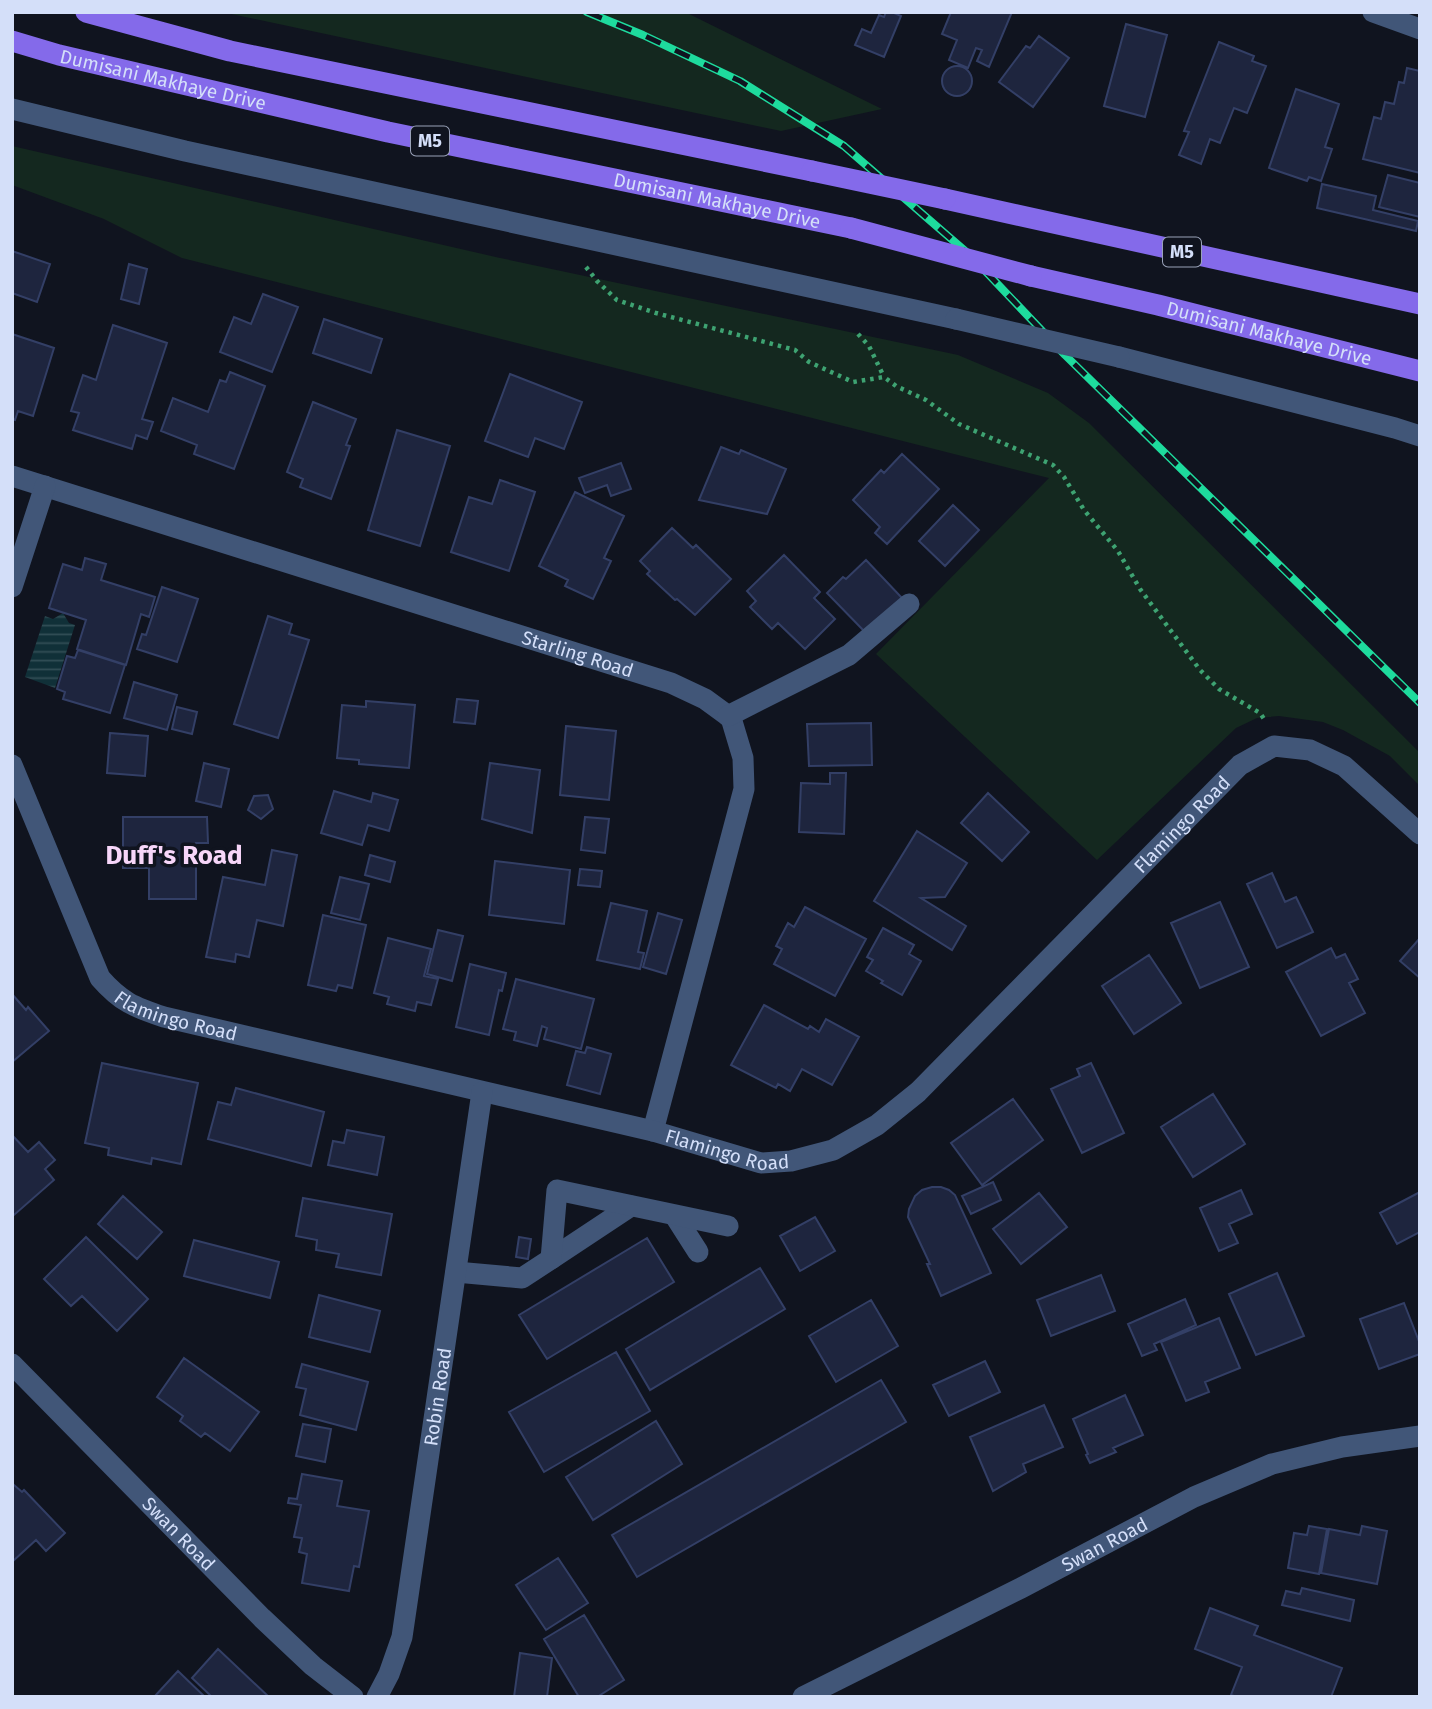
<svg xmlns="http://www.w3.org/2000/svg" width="1432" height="1709" font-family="'Fira Sans',sans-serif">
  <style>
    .grass { fill: #14281f }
    .water { fill: url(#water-rules) }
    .building { fill: #1e253e; stroke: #333f66; stroke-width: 2 }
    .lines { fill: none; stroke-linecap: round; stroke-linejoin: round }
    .path { stroke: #3ea372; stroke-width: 4.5; stroke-dasharray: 3.5 5; stroke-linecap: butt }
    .minor { stroke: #415678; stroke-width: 21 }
    .major { stroke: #846aea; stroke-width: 21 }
    .rail-casing { stroke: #1edb9d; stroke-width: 8 }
    .rail { stroke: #10141f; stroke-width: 5; stroke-dasharray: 16; stroke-linecap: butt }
    .minor-bridge { stroke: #415678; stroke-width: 21 }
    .major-bridge { stroke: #846aea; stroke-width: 21 }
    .labels { text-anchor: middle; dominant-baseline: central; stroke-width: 7; stroke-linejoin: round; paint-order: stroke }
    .shield { fill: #10141f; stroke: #99a2b8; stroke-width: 2 }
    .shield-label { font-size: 18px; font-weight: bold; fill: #d4dff9 }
    .street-label { font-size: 19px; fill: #d4dff9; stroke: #10141f }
    .district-label { font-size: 26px; font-weight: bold; fill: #f7d6f9; stroke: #10141f }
  </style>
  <defs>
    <pattern id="water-rules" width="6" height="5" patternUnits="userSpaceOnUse" patternTransform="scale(1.75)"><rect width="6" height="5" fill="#103038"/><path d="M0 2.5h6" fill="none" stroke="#324e56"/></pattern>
  </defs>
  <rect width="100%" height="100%" fill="#10141f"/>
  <path class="grass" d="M 222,12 L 685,12 L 882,109 L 781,131 Z
    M 12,146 L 500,258 L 958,355 L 1048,393 L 1089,423 L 1420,753 L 1420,786 L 1390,756 L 1343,730 L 1323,722 L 1279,716 L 1257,718 L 1236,728 L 1097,860 L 876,654 L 1049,478 L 182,258 L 104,219 L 12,185 Z"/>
  <path class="water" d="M 63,613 L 69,623 L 75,625 L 55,688 L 25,677 L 45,616 L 53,619 Z"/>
  <path class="building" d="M 886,12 L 892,12 L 901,16 L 884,57 L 855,45 L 862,29 L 871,33 L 879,15 L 884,17 Z
    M 951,12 L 1012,12 L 989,67 L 977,61 L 982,50 L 976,48 L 968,68 L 949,60 L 957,40 L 942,34 Z
    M 1126,24 L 1167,35 L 1145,117 L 1104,106 Z
    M 1039,36 L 1069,58 L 1033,107 L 999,82 L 1026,46 L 1030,48 Z
    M 1219,42 L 1254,56 L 1252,61 L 1266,66 L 1247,113 L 1234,108 L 1220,143 L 1210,139 L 1201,164 L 1179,155 L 1189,132 L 1184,131 Z
    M942 81a15 15 0 1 1 30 0a15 15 0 1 1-30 0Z
    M 1407,68 L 1420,71 L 1420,173 L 1363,159 L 1374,117 L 1381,119 L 1385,102 L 1394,104 L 1399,82 L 1404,83 Z
    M 1296,89 L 1339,104 L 1325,147 L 1332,149 L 1321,181 L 1309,177 L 1307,181 L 1269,168 Z
    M 1388,175 L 1420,183 L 1420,217 L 1379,207 Z
    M 1322,184 L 1376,196 L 1373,210 L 1418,221 L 1416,231 L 1317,208 Z
    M 12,251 L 50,264 L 37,302 L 12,293 Z
    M 129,264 L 147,269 L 139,304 L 121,299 Z
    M 263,294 L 298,307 L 272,372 L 220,352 L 234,317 L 251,324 Z
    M 324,319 L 382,339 L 371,373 L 313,353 Z
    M 113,325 L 167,343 L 142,419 L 153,422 L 147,439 L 136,435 L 132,449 L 73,430 L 79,413 L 71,411 L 83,375 L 96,380 Z
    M 12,334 L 54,348 L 33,416 L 18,411 L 15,420 L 12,419 Z
    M 230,372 L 265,386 L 234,469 L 194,454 L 197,445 L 161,431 L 173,398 L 208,412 L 220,380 L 226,382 Z
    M 510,374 L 582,402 L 564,449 L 535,438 L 528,457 L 485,441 Z
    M 313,402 L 356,419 L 346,445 L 350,446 L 331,499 L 300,487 L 303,479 L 287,472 Z
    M 397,430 L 450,446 L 420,546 L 368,530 Z
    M 721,447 L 739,454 L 741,450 L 786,469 L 767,514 L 699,500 Z
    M 902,454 L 939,489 L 887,544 L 875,533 L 880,527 L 853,500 L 881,470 L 884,473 Z
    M 621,463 L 631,489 L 611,496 L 607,485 L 585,493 L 579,478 Z
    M 500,480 L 535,492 L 509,571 L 451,552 L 469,497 L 492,504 Z
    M 575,492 L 624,516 L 604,558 L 611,561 L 593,599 L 565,586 L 568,580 L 539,566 Z
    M 953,505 L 979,530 L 945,566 L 919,541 Z
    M 672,528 L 693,548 L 696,545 L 731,579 L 695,615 L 677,599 L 675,600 L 647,574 L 650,571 L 640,561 Z
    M 784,555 L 820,592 L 814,598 L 835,619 L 805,649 L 778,623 L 772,629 L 750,607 L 756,601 L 747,591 Z
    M 85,558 L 106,564 L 101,580 L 155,597 L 149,617 L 141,614 L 126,665 L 77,649 L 86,620 L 49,608 L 63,564 L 82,570 Z
    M 866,560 L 902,598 L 866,633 L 827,593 L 843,577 L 846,579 Z
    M 162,587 L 198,599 L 177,662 L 137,649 L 142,634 L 146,635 Z
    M 268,616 L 292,624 L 289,634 L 309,640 L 278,738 L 234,724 Z
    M 78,650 L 125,665 L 110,713 L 63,699 L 65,692 L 57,689 L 67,656 L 75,658 Z
    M 134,682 L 177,695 L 167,730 L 124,718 Z
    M 457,699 L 478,701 L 475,724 L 454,722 Z
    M 366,701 L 415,705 L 409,768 L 359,764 L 359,760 L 337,758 L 342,705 L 366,707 Z
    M 177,707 L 197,712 L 192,734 L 172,729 Z
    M 871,723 L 872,765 L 809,766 L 807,724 Z
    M 566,726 L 616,731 L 609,800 L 560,795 Z
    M 110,733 L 148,736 L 145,776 L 107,773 Z
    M 204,763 L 229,769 L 221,807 L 196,801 Z
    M 490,763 L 540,770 L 532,833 L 482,819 Z
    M 830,773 L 846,773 L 844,834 L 799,832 L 801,783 L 830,784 Z
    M 334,791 L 371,802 L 373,793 L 398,800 L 389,831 L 368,825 L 362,845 L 321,833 Z
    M 988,793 L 1029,832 L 1002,861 L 961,823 Z
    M 268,795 L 273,809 L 261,819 L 248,810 L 254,796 Z
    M 123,817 L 207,817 L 208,843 L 196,843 L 196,899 L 149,899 L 149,868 L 123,868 Z
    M 585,817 L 609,819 L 605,853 L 581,850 Z
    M 917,831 L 967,863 L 945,897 L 921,898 L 966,926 L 952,950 L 874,901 Z
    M 272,850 L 297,855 L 283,926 L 257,920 L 249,957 L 236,954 L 235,962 L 206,957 L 223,877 L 265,885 Z
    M 370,855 L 395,862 L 390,882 L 365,875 Z
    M 495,861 L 570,870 L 564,924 L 489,915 Z
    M 580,869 L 602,871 L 600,887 L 578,885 Z
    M 1272,873 L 1285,902 L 1296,897 L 1313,932 L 1277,948 L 1247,884 Z
    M 340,877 L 369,884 L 360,920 L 331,913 Z
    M 1220,902 L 1249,967 L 1200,988 L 1171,923 Z
    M 611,903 L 647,911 L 638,952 L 644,953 L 640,969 L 597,960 Z
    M 805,907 L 866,939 L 835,996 L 774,964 L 782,949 L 776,946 L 788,923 L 794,927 Z
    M 658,913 L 682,920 L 666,974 L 643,967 Z
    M 323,915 L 366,925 L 352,988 L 338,985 L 336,991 L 308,985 Z
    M 883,928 L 914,945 L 909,954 L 921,961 L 902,995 L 881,983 L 883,981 L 866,971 L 873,960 L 867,957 Z
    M 438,930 L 463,936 L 452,981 L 427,974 Z
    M 388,938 L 431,949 L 424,976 L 438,979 L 431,1005 L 417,1002 L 415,1011 L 387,1004 L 389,997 L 374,993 Z
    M 1420,938 L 1420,978 L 1400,961 Z
    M 1331,948 L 1336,958 L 1345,954 L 1358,979 L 1349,983 L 1365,1013 L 1321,1036 L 1286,972 Z
    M 1149,955 L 1181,1003 L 1134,1034 L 1102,986 Z
    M 470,964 L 506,973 L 502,991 L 499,990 L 489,1035 L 456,1027 Z
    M 516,979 L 594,999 L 581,1049 L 544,1039 L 547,1028 L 542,1026 L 537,1046 L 514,1040 L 516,1032 L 503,1029 Z
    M 12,994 L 26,1010 L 28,1007 L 49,1031 L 12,1062 Z
    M 764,1005 L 808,1029 L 810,1026 L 819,1032 L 826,1019 L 859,1037 L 832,1085 L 802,1069 L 790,1091 L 778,1084 L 776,1088 L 731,1065 Z
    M 587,1047 L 611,1054 L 600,1094 L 567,1085 L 576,1051 L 585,1053 Z
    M 102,1063 L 198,1083 L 181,1164 L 152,1158 L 151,1164 L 108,1155 L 109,1148 L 85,1143 Z
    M 1091,1063 L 1124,1133 L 1082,1153 L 1051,1089 L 1080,1076 L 1077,1069 Z
    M 236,1088 L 324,1112 L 311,1166 L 208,1139 L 218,1102 L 231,1105 Z
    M 1213,1094 L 1245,1144 L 1193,1177 L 1161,1127 Z
    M 1013,1099 L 1043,1140 L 982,1185 L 951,1143 Z
    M 347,1130 L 384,1137 L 377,1175 L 328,1165 L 333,1141 L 344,1143 Z
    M 12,1135 L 28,1152 L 39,1142 L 55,1160 L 45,1169 L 54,1180 L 14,1215 L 12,1213 Z
    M 993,1182 L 1001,1200 L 971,1214 L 962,1196 Z
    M 932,1187 L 941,1187 L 949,1190 L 955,1195 L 991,1273 L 941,1296 L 927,1264 L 930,1264 L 908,1217 L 909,1209 L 915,1196 L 922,1190 Z
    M 1241,1190 L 1252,1214 L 1229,1224 L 1238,1243 L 1219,1251 L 1200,1208 Z
    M 1420,1192 L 1420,1232 L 1397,1244 L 1380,1213 Z
    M 1039,1193 L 1067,1227 L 1021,1264 L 993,1229 Z
    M 123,1196 L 162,1232 L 137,1259 L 98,1224 Z
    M 303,1198 L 392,1214 L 381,1275 L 336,1267 L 339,1254 L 316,1250 L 317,1240 L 296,1236 Z
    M 815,1217 L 835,1251 L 800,1271 L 780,1236 Z
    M 86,1237 L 148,1299 L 117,1331 L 82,1296 L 71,1306 L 44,1279 Z
    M 519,1237 L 531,1239 L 528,1259 L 516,1257 Z
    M 647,1238 L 674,1282 L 547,1359 L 519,1315 Z
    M 194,1240 L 279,1262 L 270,1298 L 184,1276 Z
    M 760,1268 L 785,1309 L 650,1390 L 626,1349 Z
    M 1277,1273 L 1304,1336 L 1256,1355 L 1229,1294 Z
    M 1101,1275 L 1115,1311 L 1051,1336 L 1037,1300 Z
    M 319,1295 L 380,1311 L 370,1352 L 309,1337 Z
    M 1185,1299 L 1196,1325 L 1154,1344 L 1157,1350 L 1142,1356 L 1128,1324 Z
    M 871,1300 L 898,1346 L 836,1382 L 809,1336 Z
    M 1404,1303 L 1420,1344 L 1420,1354 L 1379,1369 L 1360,1319 Z
    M 1219,1318 L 1240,1368 L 1205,1382 L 1209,1392 L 1186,1401 L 1161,1342 Z
    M 616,1352 L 650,1411 L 544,1472 L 509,1412 Z
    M 184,1358 L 259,1412 L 230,1451 L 205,1433 L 201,1437 L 180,1421 L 183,1416 L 157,1397 Z
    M 985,1361 L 1000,1392 L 949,1416 L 933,1385 Z
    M 302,1364 L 368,1382 L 356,1430 L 300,1415 L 306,1389 L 296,1387 Z
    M 881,1380 L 906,1422 L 637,1577 L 612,1535 Z
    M 1125,1395 L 1143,1435 L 1113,1448 L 1116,1452 L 1090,1463 L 1086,1455 L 1088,1454 L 1073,1419 Z
    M 1044,1405 L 1063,1447 L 1023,1464 L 1026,1472 L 993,1491 L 970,1437 Z
    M 656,1421 L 682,1464 L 593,1520 L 566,1477 Z
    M 303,1424 L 331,1429 L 325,1462 L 296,1456 Z
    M 302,1474 L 342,1481 L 337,1506 L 369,1511 L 359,1567 L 354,1566 L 349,1591 L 302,1583 L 307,1554 L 299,1552 L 302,1538 L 294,1537 L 301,1505 L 288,1503 L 289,1498 L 297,1499 Z
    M 14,1485 L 22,1492 L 24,1490 L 65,1533 L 46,1551 L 36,1540 L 12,1562 L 12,1486 Z
    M 1309,1526 L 1327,1529 L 1319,1574 L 1288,1568 L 1294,1533 L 1307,1535 Z
    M 1362,1526 L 1387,1531 L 1377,1584 L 1321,1573 L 1329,1529 L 1360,1535 Z
    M 558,1558 L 588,1603 L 546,1630 L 516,1585 Z
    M 1302,1588 L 1354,1600 L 1350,1621 L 1282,1605 L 1286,1591 L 1300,1594 Z
    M 1210,1608 L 1258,1626 L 1254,1635 L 1342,1668 L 1331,1697 L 1237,1697 L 1231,1695 L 1242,1667 L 1195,1649 Z
    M 584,1615 L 624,1680 L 597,1697 L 579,1697 L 544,1639 Z
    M 218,1649 L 269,1697 L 212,1697 L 192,1678 Z
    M 520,1653 L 552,1658 L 547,1697 L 514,1697 Z
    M 178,1671 L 205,1697 L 154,1697 Z"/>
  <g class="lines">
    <path class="path" d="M 586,267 L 597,281 L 617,300 L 656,313 L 795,350 L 809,362 L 853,382 L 884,377 L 896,386 L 926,400 L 959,424 L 1053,465 L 1064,477 L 1084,510 L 1118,551 L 1140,589 L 1200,670 L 1219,689 L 1260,713 L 1266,722
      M 858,334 L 869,346 L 884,377"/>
    <g class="minor">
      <path d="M 1373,12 L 1420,29"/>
      <path d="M 12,109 L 185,151 L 956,319"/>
      <path d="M 1119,357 L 1395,428 L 1420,436"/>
      <path id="s1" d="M 12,476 L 671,683 L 705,699 L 731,718 L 743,758 L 744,789 L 653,1131"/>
      <path d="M 12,587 L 45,486"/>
      <path d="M 728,716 L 849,655 L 909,604"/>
      <path id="s2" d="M 12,765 L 100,978 C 121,1002 134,1007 164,1017 L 653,1131 L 761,1163 L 791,1161 L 833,1150 L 877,1125 L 918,1092 L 1240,765 L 1274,746 L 1310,750 L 1344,766 L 1420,834"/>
      <path d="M 675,1216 L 698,1252"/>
      <path d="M 551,1259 L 631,1206"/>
      <path d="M 456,1272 L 522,1278 L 551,1259 L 557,1190 L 728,1226"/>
      <path id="s3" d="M 12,1364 L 262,1618 L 313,1666 L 353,1697"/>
      <path id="s4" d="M 377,1697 L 389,1674 L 402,1637 L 482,1092"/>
      <path id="s5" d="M 803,1697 L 1021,1588 L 1194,1497 L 1272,1464 L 1342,1447 L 1420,1436"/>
    </g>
    <g class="major">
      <path d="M 86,12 L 230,51 L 812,171"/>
      <path id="s6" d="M 12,41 L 59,55 L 388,132 L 851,228"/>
      <path d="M 945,199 L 1420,304"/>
      <path id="s7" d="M 1031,276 L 1158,305 L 1420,371"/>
    </g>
    <defs>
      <path id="rail" d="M 587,12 L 643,35 L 740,81 L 844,146 L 971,256 L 1065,355 L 1420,703"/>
    </defs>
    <use href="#rail" class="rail-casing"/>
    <use href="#rail" class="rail"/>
    <path class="minor-bridge" d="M 956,319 L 1119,357"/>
    <path class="major-bridge" d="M 812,171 L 945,199
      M 851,228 L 1031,276"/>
  </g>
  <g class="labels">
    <g class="shield">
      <rect x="411" y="126.5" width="38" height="29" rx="5"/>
      <rect x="1163" y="237.5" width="38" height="29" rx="5"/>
    </g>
    <g class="shield-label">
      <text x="430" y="141">M5</text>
      <text x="1182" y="252">M5</text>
    </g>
    <g class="street-label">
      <text stroke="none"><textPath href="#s6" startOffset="156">Dumisani Makhaye Drive</textPath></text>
      <text stroke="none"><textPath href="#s6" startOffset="723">Dumisani Makhaye Drive</textPath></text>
      <text stroke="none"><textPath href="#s7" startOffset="245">Dumisani Makhaye Drive</textPath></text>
      <text stroke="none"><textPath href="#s1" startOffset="593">Starling Road</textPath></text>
      <text stroke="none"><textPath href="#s2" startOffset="1474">Flamingo Road</textPath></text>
      <text stroke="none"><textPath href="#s2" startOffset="318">Flamingo Road</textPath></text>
      <text stroke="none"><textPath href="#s2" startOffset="886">Flamingo Road</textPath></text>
      <text stroke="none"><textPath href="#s4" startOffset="308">Robin Road</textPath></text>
      <text stroke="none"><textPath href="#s3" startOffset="238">Swan Road</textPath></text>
      <text stroke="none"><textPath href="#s5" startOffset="338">Swan Road</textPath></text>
    </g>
    <g class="district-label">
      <text x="174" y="855">Duff's Road</text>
    </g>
  </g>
  <rect width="1432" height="1709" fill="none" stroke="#d4dff9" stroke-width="28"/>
</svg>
